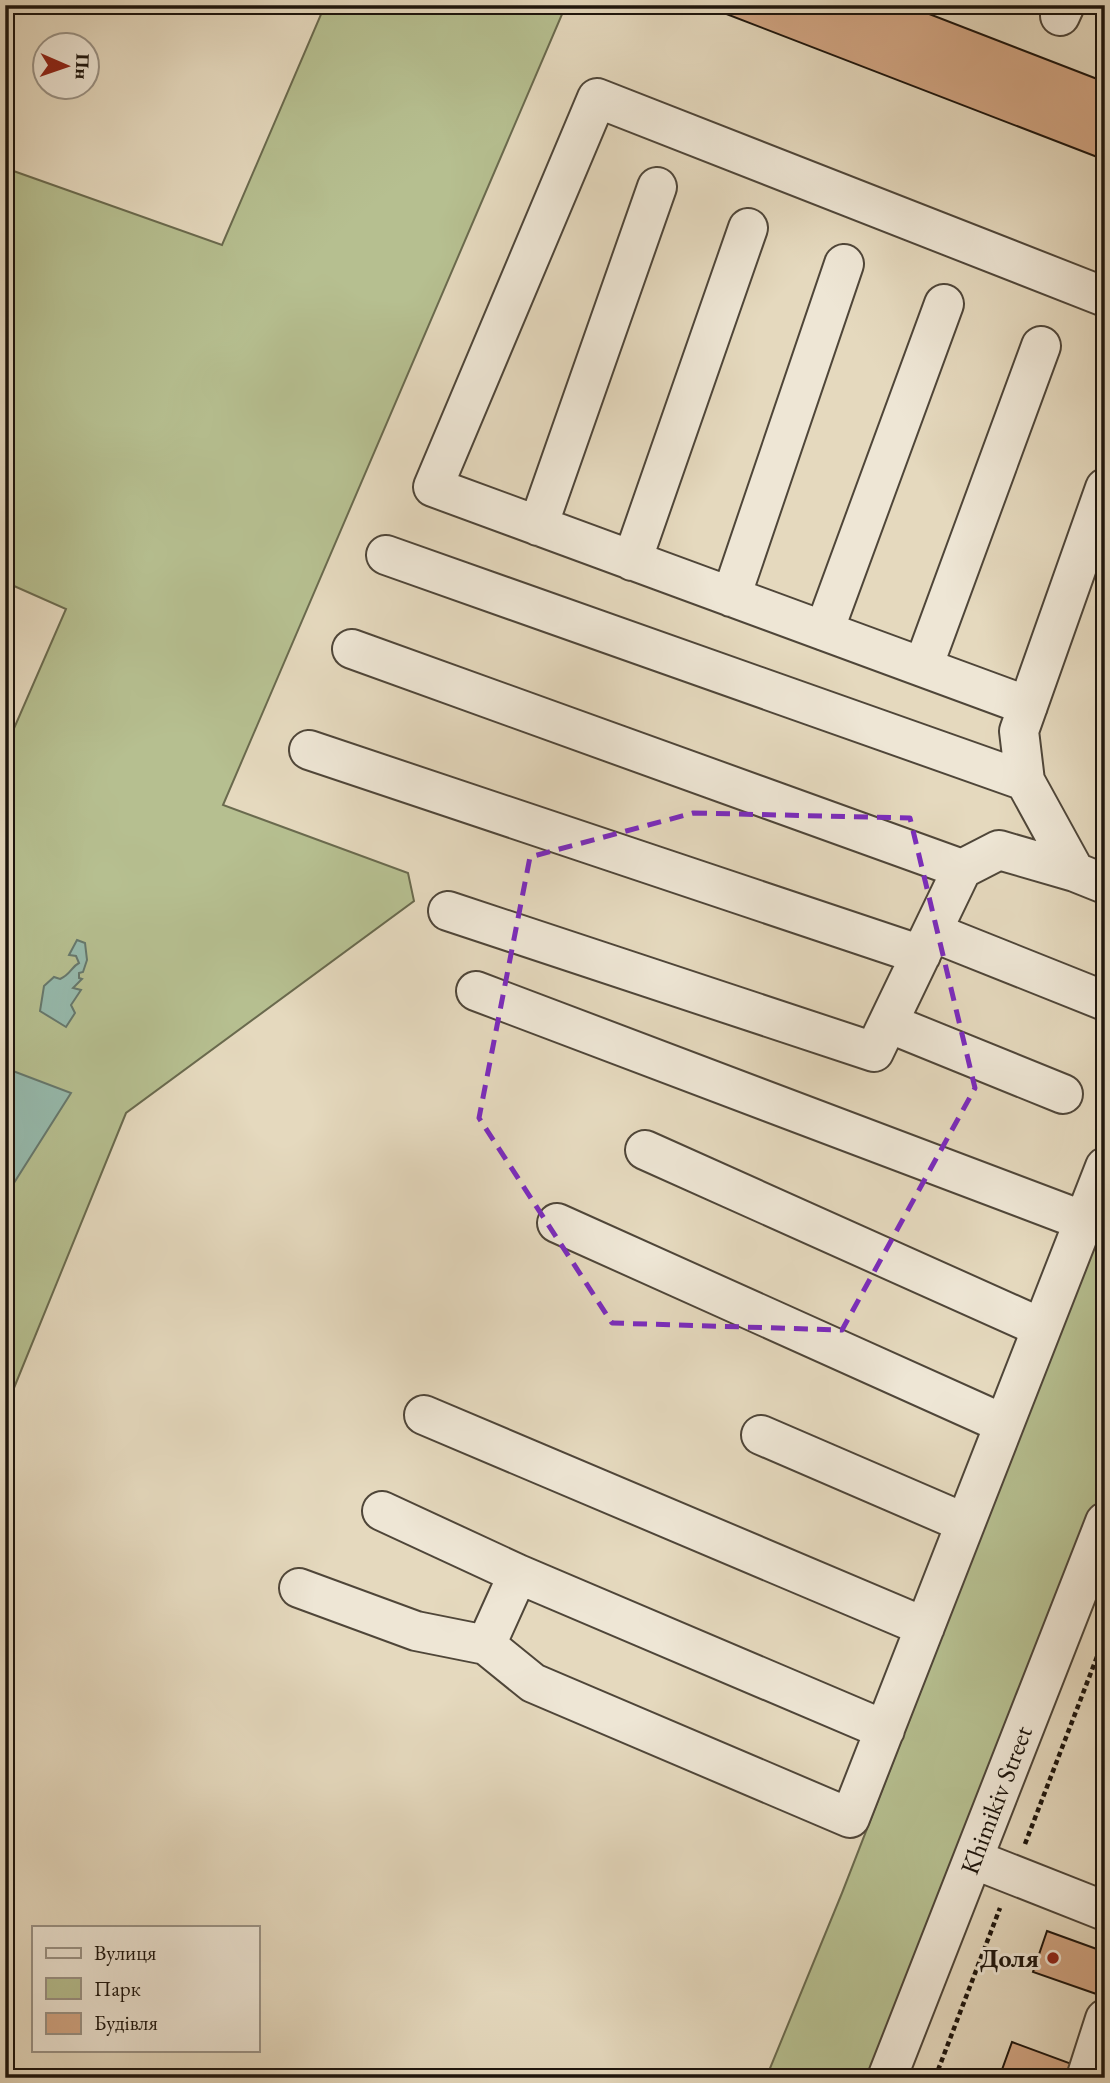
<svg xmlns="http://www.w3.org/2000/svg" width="1110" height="2083" font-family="'EB Garamond',serif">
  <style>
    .green { fill: #b6bf90; stroke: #6a6a4e; stroke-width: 2 }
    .water { fill: #96baad; stroke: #66786d; stroke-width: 2 }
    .building { fill: #d2a684; stroke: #1d150d; stroke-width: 2 }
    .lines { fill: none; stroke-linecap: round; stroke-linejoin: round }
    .minor-casing { stroke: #4f4639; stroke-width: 42 }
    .path { stroke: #1d150d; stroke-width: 4.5; stroke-dasharray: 5 3.5; stroke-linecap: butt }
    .minor { stroke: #eee6d5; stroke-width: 38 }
    .marked { fill: none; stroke: #7b2cbf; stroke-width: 5; stroke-dasharray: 14 9; stroke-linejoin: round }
    .poi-dot { fill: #8f2418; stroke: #eee6d5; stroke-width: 2.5 }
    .labels { text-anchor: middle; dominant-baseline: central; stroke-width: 6; stroke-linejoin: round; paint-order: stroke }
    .street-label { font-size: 26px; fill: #1d150d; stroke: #eee6d5 }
    .poi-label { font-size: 26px; font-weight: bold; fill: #1d150d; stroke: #eee6d5; text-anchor: end }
  </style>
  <rect width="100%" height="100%" fill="#e5d9be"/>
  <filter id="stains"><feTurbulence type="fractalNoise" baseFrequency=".00286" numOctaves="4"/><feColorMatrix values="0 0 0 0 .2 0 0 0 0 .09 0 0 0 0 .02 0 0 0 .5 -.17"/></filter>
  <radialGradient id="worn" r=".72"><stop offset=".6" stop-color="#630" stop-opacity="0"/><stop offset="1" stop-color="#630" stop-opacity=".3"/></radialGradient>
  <path class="green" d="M 325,5 L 566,5 L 223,805 L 408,873 L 414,901 L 126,1113 L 5,1410 L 5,749 L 66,609 L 5,582 L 5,168 L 222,245 Z
    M 1105,1217 L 1105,1484 L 875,2078 L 766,2078 L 842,1893 Z"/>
  <path class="water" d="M 77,940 L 85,943 L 87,960 L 83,972 L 79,973 L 79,978 L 82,979 L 73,988 L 81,990 L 71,1005 L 75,1013 L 66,1027 L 40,1011 L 44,986 L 54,977 L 60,979 C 71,974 71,967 79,963 L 76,956 L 69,955 Z
    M 5,1068 L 71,1093 L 5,1197 Z"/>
  <path class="building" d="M 703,5 L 906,5 L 1105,82 L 1105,160 Z
    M 1047,1931 L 1105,1952 L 1105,1997 L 1033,1972 Z
    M 1012,2042 L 1088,2070 L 1085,2078 L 999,2078 Z"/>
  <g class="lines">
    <defs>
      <path id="minor" d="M 1060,16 L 1065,5
        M 538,526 L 657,187
        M 386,555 L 1025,781
        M 632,561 L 748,228
        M 731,597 L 844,264
        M 824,631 L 944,304
        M 352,649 L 962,869
        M 923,667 L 1041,346
        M 1028,706 L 433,487 L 597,98 L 1105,297
        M 309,750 L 921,955
        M 1075,872 L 1025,781 L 1019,731 L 1105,488
        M 448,911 L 874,1052 L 962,869 L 999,850 L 1075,872 L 1105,884
        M 932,932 L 1105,1001
        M 476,991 L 1084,1221
        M 888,1023 L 1063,1094
        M 645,1150 L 1042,1328
        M 557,1223 L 1004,1424
        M 424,1415 L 925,1627
        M 761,1435 L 965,1523
        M 382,1511 L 518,1574 L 486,1645 L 533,1683 L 850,1818 L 1105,1167
        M 518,1574 L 885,1730
        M 299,1588 L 416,1631 L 486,1645
        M 973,1859 L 1105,1911
        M 887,2078 L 1105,1522
        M 1086,2078 L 1105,2019"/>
    </defs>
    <use href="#minor" class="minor-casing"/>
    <path class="path" d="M 5,28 L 16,5
      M 1025,1844 L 1105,1636
      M 935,2078 L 1000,1908"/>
    <use href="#minor" class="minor"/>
  </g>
  <path class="marked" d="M 693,813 L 910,818 L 975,1088 L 842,1330 L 612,1323 L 479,1118 L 530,857 Z"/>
  <circle class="poi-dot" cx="1053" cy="1958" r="7"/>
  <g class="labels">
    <g class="street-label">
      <text transform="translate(996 1800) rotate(-69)">Khimikiv Street</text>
    </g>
    <g class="poi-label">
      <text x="1039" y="1958">Доля</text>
    </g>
  </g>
  <rect width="1110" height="2083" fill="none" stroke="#e5d9be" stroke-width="28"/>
  <rect x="7" y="7" width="1096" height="2069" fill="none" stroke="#1d150d" stroke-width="3.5"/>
  <rect x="14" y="14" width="1082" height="2055" fill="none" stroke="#1d150d" stroke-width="2"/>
  <rect x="32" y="1926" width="228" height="126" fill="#eee6d5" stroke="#9a9285" stroke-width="2"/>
  <rect x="46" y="1948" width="35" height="10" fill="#eee6d5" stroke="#9a9285" stroke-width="2"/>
  <text x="94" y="1960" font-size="21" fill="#1d150d">Вулиця</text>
  <rect x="46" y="1978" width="35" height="21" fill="#b6bf90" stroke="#9a9285" stroke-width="2"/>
  <text x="94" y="1996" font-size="21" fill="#1d150d">Парк</text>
  <rect x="46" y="2013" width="35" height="21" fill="#d2a684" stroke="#9a9285" stroke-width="2"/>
  <text x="94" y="2030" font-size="21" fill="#1d150d">Будівля</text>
  <g transform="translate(66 66) rotate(92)"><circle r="33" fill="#eee6d5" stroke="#9a9285" stroke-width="2"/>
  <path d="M0-5L12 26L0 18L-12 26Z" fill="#8f2418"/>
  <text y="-10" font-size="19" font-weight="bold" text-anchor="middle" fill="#1d150d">Пн</text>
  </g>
  <rect width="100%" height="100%" filter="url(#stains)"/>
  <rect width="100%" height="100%" fill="url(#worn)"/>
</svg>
